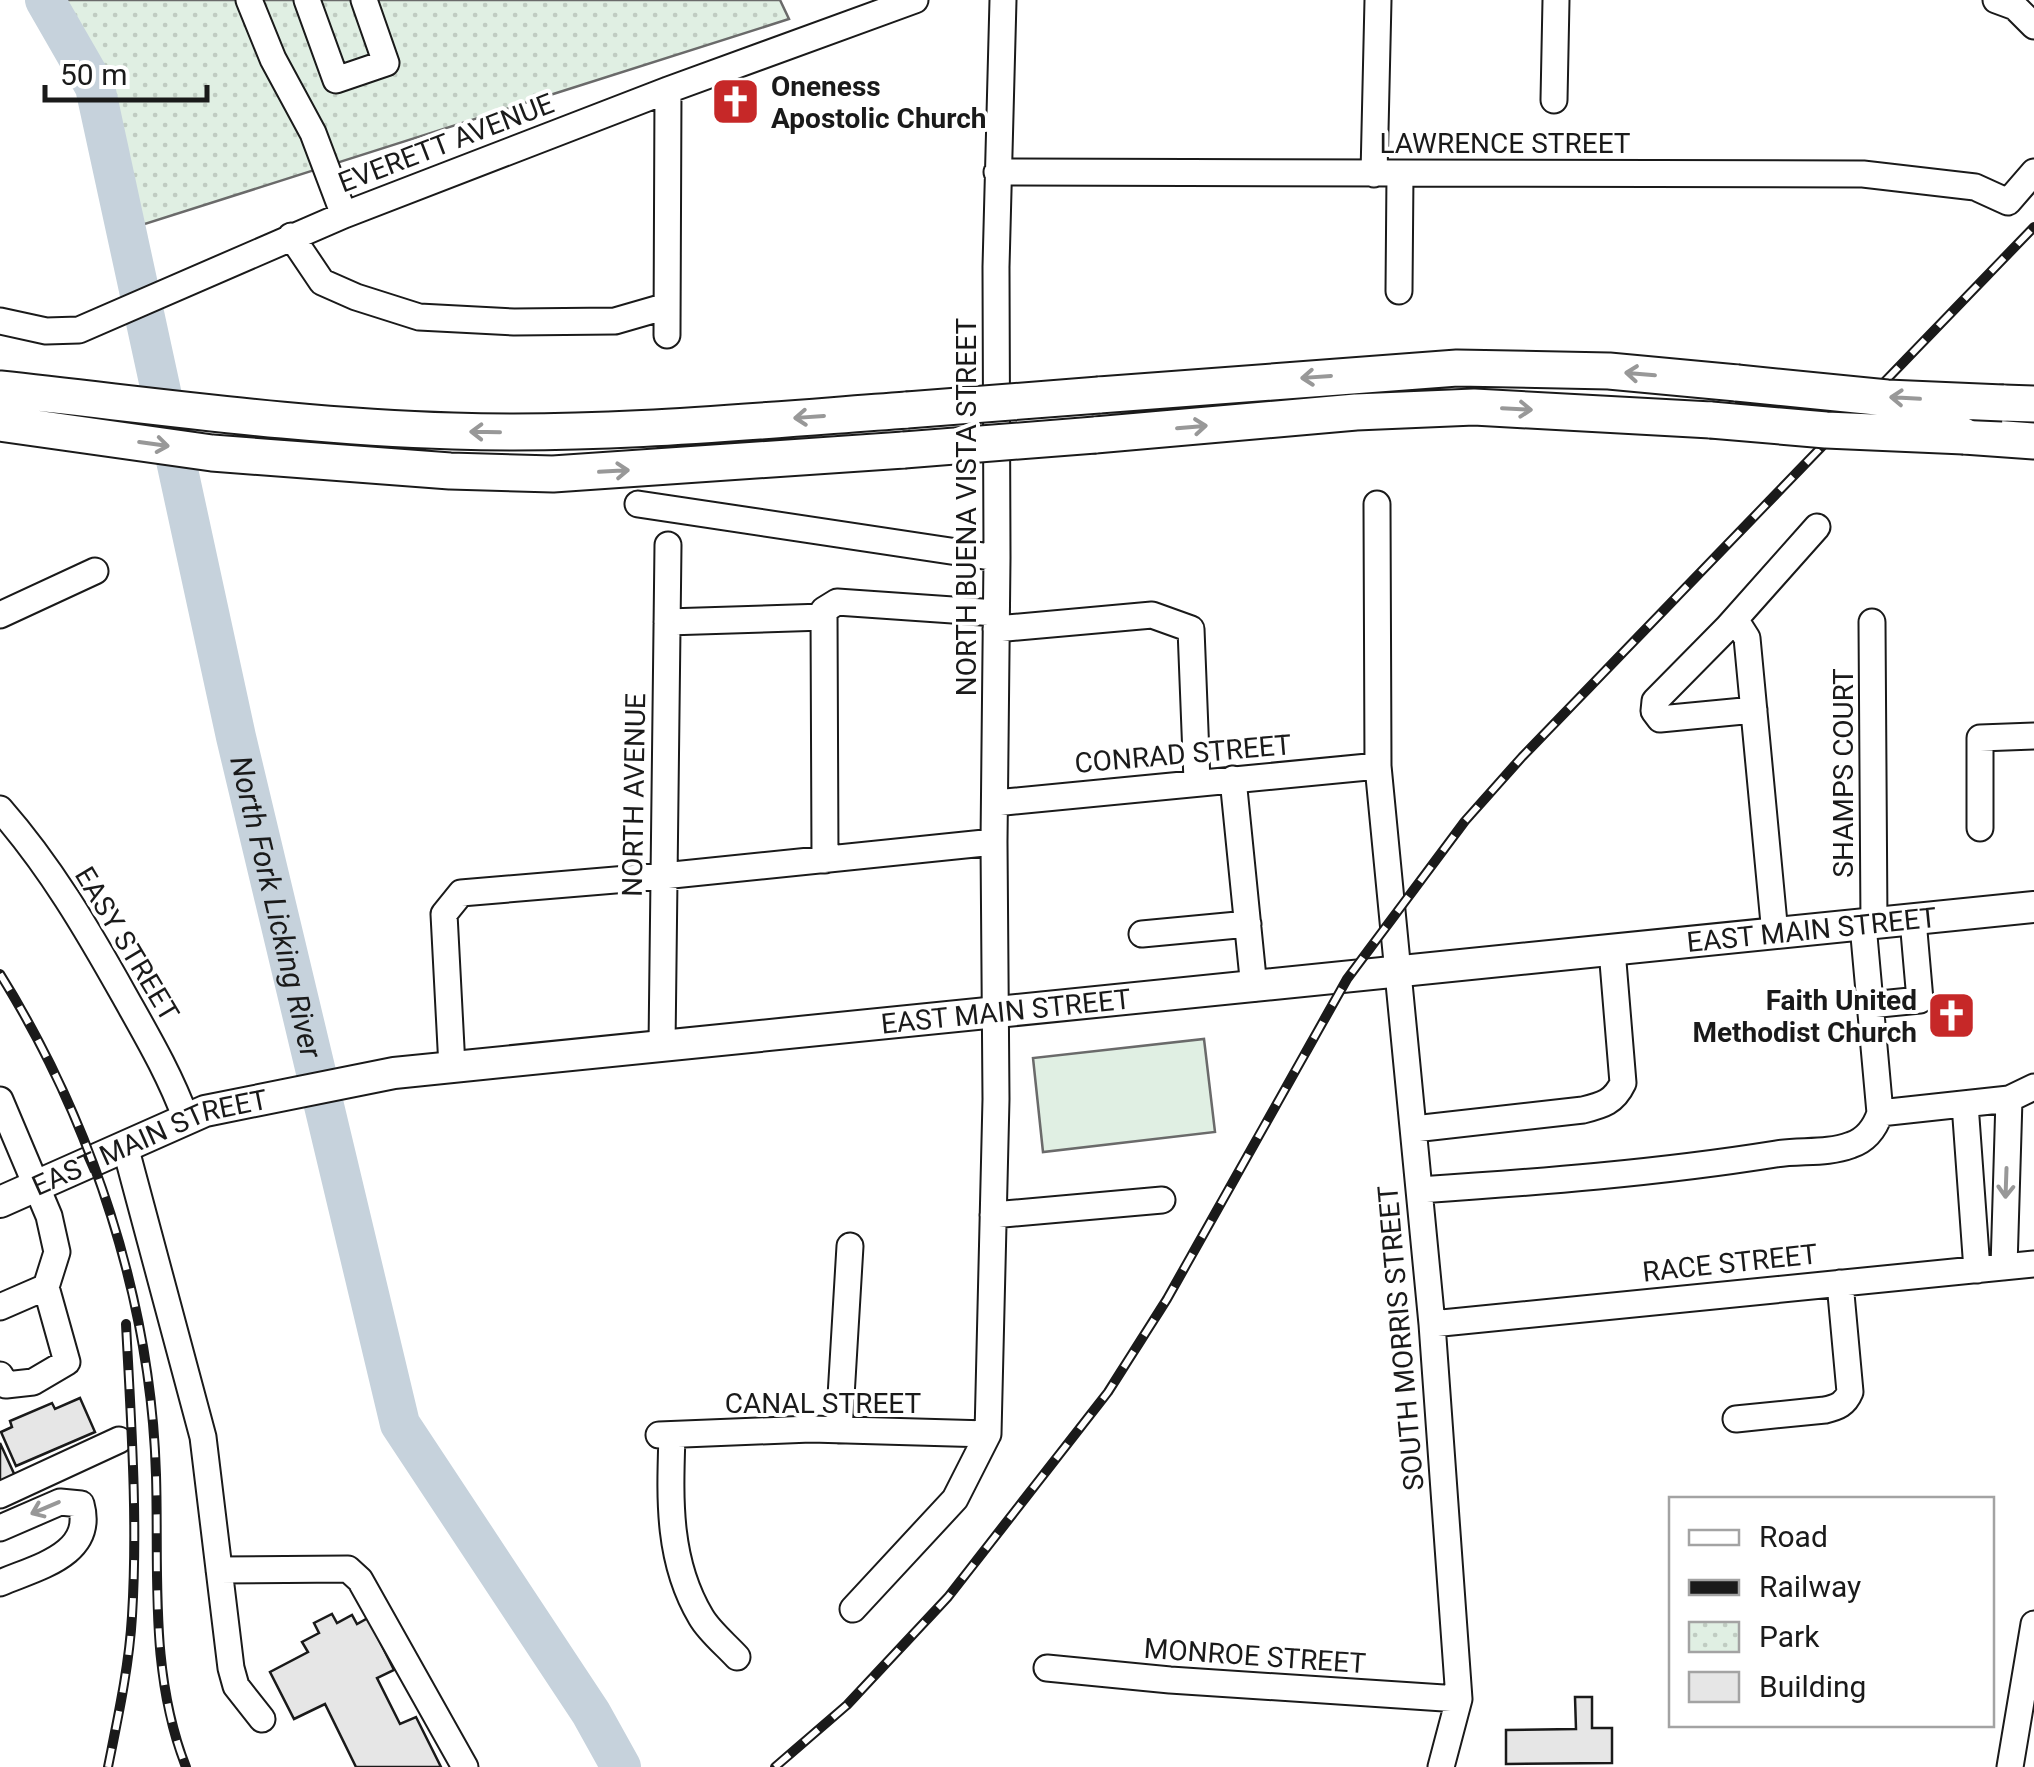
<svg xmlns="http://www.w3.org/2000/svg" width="2034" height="1767" font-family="Roboto,sans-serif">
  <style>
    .park { fill: url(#park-dots); stroke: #6a6a6a; stroke-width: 2.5 }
    .garden { fill: #e0efe3; stroke: #6a6a6a; stroke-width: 2.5 }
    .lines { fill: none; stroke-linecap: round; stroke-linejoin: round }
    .river { stroke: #c6d2dc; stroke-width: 40 }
    .building { fill: #e6e6e6; stroke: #1a1a1a; stroke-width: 2.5 }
    .minor-casing { stroke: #1a1a1a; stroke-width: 29 }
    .major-casing { stroke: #1a1a1a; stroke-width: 34 }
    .highway-casing { stroke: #1a1a1a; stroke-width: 39 }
    .minor { stroke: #fff; stroke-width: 25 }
    .major { stroke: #fff; stroke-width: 30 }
    .highway { stroke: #fff; stroke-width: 35 }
    .rail-casing { stroke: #1a1a1a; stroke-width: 10 }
    .rail { stroke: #fff; stroke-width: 6; stroke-dasharray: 19; stroke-linecap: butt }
    .highway-bridge-casing { stroke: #1a1a1a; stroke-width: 39; stroke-linecap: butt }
    .highway-bridge { stroke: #fff; stroke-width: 35 }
    .oneway { stroke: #989898 }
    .labels { text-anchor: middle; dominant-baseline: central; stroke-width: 8; stroke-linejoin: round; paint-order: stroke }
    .poi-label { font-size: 28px; font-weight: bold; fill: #1a1a1a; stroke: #fff; text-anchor: start }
    .street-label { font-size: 28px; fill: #1a1a1a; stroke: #fff }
    .water-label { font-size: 30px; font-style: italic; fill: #1a1a1a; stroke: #fff }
  </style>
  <defs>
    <pattern id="park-dots" width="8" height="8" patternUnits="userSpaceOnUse" patternTransform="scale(2.5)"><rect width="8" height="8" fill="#e0efe3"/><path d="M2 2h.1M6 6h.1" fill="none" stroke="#c0ccc2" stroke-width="1.8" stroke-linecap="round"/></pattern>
  </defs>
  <rect width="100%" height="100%" fill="#fff"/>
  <path class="park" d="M 45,0 L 780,0 L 789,19 L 126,230 L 95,87 Z"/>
  <path class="garden" d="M 1204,1039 L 1215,1132 L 1043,1152 L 1033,1058 Z"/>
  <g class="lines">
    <path class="river" id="s1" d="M 45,0 L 95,87 L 236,737 L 400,1424 L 591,1713 L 621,1767"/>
  </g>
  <path class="building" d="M 80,1398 L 95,1432 L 16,1466 L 1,1432 L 12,1427 L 10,1421 L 52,1403 L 55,1409 Z
    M 0,1443 L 16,1478 L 0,1486 Z
    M 332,1614 L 337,1623 L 352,1615 L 357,1624 L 368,1618 L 394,1670 L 377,1678 L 400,1724 L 416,1717 L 441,1767 L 356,1767 L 325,1704 L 294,1719 L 270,1672 L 308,1652 L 302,1642 L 319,1633 L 314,1623 Z
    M 1575,1697 L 1592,1697 L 1592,1728 L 1612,1728 L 1612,1763 L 1506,1764 L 1506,1730 L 1576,1729 Z"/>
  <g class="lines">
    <defs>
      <path id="minor" d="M 249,0 L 273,59 L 313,133 L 344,215
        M 307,0 L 336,80 L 386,63 L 364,0
        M 1996,0 L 2015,7 L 2034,26
        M 1554,100 L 1556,0
        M 997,172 L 1863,174 L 1975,187 L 2008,202 L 2034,172
        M 1374,174 L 1378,0
        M 291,236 L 322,282 L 356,297 L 419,317 L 514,322 L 615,321 L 667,306
        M 1399,291 L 1400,174
        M 0,321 L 46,331 L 79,330 L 344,215 L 668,90 L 915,0
        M 667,335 L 668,90
        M 638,504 L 997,558
        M 1377,504 L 1378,766 L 1432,1324 L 1459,1699 L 1441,1767
        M 0,615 L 95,571
        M 667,622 L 824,617
        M 1872,622 L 1874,924
        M 1728,627 L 1817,527
        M 996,629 L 1152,615 L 1191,629 L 1197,781
        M 1754,710 L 1660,719 L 1654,711 L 1655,701 L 1728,627 L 1740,627 L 1747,638 L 1775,934
        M 1233,779 L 1254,988
        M 995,803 L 1378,766
        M 0,809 C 50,866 87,929 124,995 C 147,1036 170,1075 186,1119
        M 1980,828 L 1980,738 L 2034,736
        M 825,860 L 824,610 L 837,602 L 996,613
        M 1142,934 L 1248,924
        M 1870,1005 L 1920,1000 L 1913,920
        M 662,1046 L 668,545
        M 452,1067 L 444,914 L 461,893 L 663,876 L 994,842
        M 0,1100 L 49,1216 L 57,1252 L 46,1287 L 67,1362 L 33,1382 L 6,1385 L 0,1375
        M 1965,1104 L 1977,1270
        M 1880,1113 L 2009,1099 L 2034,1087
        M 1414,1129 L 1583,1110 C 1603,1105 1614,1102 1623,1083 L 1612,950
        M 125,1146 L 203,1437 L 231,1668 L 236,1686 L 262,1719
        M 1419,1190 C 1539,1182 1657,1173 1776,1154 C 1801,1150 1827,1154 1851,1145 C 1866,1140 1875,1128 1880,1113 L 1863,925
        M 993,1215 L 1162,1200
        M 2004,1267 L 2009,1099
        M 0,1307 L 46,1287
        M 1432,1324 L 2034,1264
        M 1736,1419 L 1825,1410 C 1838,1407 1845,1404 1850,1392 L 1840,1283
        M 839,1430 L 850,1246
        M 659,1435 L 811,1429 L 988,1434
        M 672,1435 C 670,1498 667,1560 701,1617 C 709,1631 725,1644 737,1657
        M 0,1495 L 119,1440
        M 0,1528 L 60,1502 L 81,1504 C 95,1555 37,1567 0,1583
        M 219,1570 L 348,1569 L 360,1580 L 465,1767
        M 853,1609 L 955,1499 L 988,1434 L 996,1099 L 994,842 L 997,558 L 996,267 L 1003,0
        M 1047,1668 L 1170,1680 L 1459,1699
        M 2010,1767 L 2034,1624"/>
      <g id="major">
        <path id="s2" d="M 0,1202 L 205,1111 L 394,1073 L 2034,907"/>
      </g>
      <path id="highway" d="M 0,389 C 151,405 301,427 453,431 C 604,436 756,421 907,410
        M 1099,395 L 1457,368 L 1609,371 L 1737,383
        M 2003,403 L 2034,404
        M 0,423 L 212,453 L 450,471 L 553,474 L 904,450
        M 1095,435 L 1356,412 L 1474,407 L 1711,420
        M 1964,436 L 2034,441"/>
    </defs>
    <use href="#minor" class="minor-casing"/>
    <use href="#major" class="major-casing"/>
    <use href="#highway" class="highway-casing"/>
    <use href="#minor" class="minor"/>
    <use href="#major" class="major"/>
    <use href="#highway" class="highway"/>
    <defs>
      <path id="rail" d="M 0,974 C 92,1122 151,1300 156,1475 C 159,1574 149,1673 186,1767
        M 108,1767 C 118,1717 129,1667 132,1616 C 138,1519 131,1421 126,1324
        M 775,1767 L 847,1705 L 948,1597 L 1108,1392 L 1167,1299 L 1347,979 L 1465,821 L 1522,757 L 2034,227"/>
    </defs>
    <use href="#rail" class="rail-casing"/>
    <use href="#rail" class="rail"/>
    <defs>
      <path id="highway-bridge" d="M 1737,383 L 1887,398 L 2003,403
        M 907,410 L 1099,395
        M 1711,420 L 1826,430 L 1964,436
        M 904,450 L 1095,435"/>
    </defs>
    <use href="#highway-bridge" class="highway-bridge-casing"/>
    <use href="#highway-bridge" class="highway-bridge"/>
  </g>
  <defs><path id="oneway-shaft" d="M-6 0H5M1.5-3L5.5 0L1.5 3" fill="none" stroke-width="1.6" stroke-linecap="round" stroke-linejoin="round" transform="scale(2.5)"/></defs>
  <g class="oneway">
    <use href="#oneway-shaft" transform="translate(1640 374) rotate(-175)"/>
    <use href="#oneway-shaft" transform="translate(1316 377) rotate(176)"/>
    <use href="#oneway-shaft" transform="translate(1905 398) rotate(-177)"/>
    <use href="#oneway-shaft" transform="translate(1517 409) rotate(3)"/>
    <use href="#oneway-shaft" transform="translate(809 417) rotate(176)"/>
    <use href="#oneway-shaft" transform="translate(1192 427) rotate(-5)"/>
    <use href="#oneway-shaft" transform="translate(485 432) rotate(-179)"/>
    <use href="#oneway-shaft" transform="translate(154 444) rotate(8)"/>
    <use href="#oneway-shaft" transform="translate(614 471) rotate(-3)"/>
    <use href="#oneway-shaft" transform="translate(2006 1183) rotate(92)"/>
    <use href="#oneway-shaft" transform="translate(45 1508) rotate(157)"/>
  </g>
  <defs>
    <symbol id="church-square" viewBox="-11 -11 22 22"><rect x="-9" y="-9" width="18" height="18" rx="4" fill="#c62828" stroke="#fff"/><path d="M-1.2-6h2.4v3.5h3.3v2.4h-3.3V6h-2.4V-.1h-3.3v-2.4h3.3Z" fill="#fff"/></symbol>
  </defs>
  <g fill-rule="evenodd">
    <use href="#church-square" x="708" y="74" width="55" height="55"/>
    <use href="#church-square" x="1924" y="988" width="55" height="55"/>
  </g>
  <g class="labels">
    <g class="poi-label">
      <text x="771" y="86">Oneness<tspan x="771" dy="32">Apostolic Church</tspan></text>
      <text x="1917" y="1000" text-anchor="end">Faith United<tspan x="1917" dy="32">Methodist Church</tspan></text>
    </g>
    <g class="street-label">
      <text transform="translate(446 143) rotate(-21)">EVERETT AVENUE</text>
      <text x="1505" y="143">LAWRENCE STREET</text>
      <text transform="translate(966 507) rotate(-90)">NORTH BUENA VISTA STREET</text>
      <text transform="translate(1183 754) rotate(-5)">CONRAD STREET</text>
      <text transform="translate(1843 773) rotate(-90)">SHAMPS COURT</text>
      <text transform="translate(634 795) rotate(-89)">NORTH AVENUE</text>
      <text stroke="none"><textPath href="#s2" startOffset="1842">EAST MAIN STREET</textPath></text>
      <text transform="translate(127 944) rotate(59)">EASY STREET</text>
      <text stroke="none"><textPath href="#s2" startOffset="1032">EAST MAIN STREET</textPath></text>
      <text stroke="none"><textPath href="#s2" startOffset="162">EAST MAIN STREET</textPath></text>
      <text transform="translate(1730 1263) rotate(-6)">RACE STREET</text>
      <text transform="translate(1401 1338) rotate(-95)">SOUTH MORRIS STREET</text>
      <text x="823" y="1403">CANAL STREET</text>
      <text transform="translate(1255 1656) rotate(4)">MONROE STREET</text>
    </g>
    <g class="water-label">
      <text stroke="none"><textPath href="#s1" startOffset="940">North Fork Licking River</textPath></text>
    </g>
  </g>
  <rect x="1669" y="1497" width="325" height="230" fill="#ffffff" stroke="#a3a3a3" stroke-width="2.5"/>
  <rect x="1689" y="1530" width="50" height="15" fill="#ffffff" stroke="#a3a3a3" stroke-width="2.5"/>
  <text x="1759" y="1547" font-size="30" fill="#1a1a1a">Road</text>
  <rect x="1689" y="1580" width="50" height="15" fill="#1a1a1a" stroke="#a3a3a3" stroke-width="2.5"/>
  <text x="1759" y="1597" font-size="30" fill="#1a1a1a">Railway</text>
  <rect x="1689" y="1622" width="50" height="30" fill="url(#park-dots)" stroke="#a3a3a3" stroke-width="2.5"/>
  <text x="1759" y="1647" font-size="30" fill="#1a1a1a">Park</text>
  <rect x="1689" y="1672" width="50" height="30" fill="#e6e6e6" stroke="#a3a3a3" stroke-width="2.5"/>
  <text x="1759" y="1697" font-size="30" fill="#1a1a1a">Building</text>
  <path d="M45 85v15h162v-15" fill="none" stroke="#1a1a1a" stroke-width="5"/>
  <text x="60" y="85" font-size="30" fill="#1a1a1a" stroke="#ffffff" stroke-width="8" paint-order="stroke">50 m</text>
</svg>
